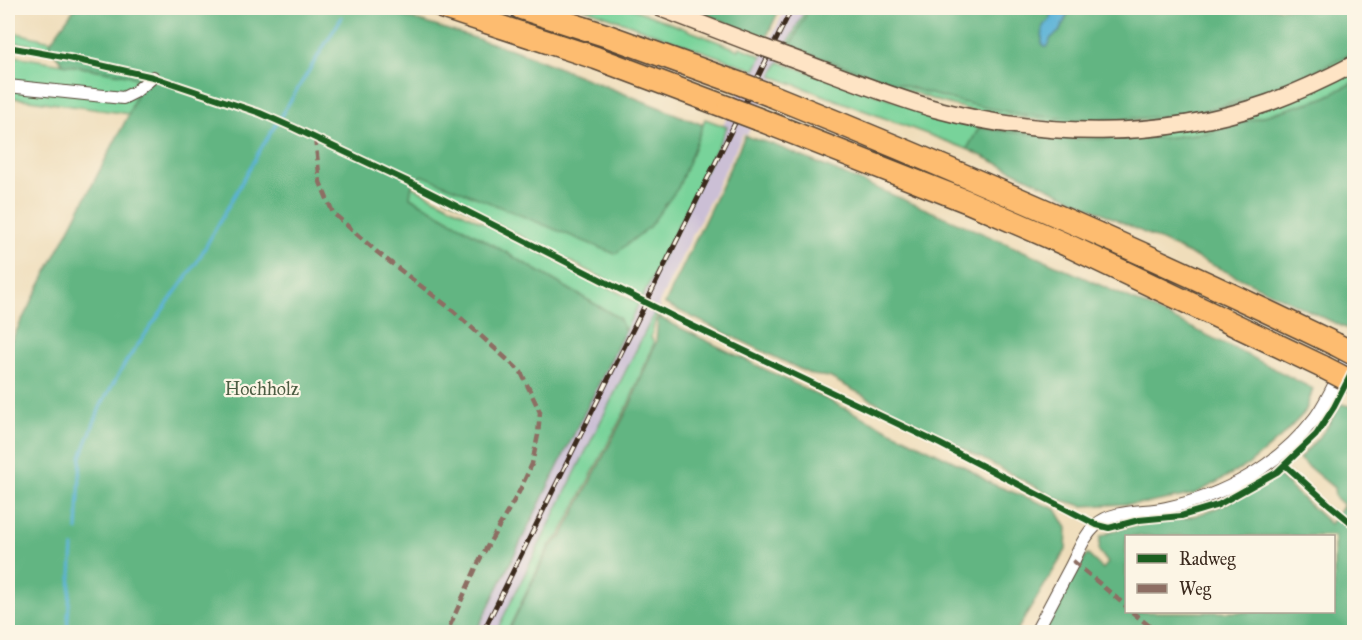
<svg xmlns="http://www.w3.org/2000/svg" width="1362" height="640" font-family="'IM FELL Great Primer',serif">
  <style>
    .industrial { fill: #cbbfd5 }
    .green { fill: #78d39a; stroke: #5a7e5c; stroke-width: 1.5 }
    .forest { fill: #62b582; stroke: #4e7050; stroke-width: 1.5; fill-rule: evenodd }
    .water { fill: #5ab2d7; stroke: #4a6e7a; stroke-width: 1.5 }
    .lines { fill: none; stroke-linecap: round; stroke-linejoin: round }
    .stream { stroke: #5ab2d7; stroke-width: 3 }
    .minor-casing { stroke: #564535; stroke-width: 14 }
    .secondary-casing { stroke: #564535; stroke-width: 19 }
    .motorway-casing { stroke: #564535; stroke-width: 25 }
    .minor { stroke: #fff; stroke-width: 12 }
    .secondary { stroke: #fee4c5; stroke-width: 16 }
    .motorway { stroke: #fdbc6f; stroke-width: 22 }
    .rail-casing { stroke: #3b2a1e; stroke-width: 5 }
    .rail { stroke: #fcf5e5; stroke-width: 3; stroke-dasharray: 9; stroke-linecap: butt }
    .secondary-bridge-casing { stroke: #564535; stroke-width: 19; stroke-linecap: butt }
    .motorway-bridge-casing { stroke: #564535; stroke-width: 25; stroke-linecap: butt }
    .secondary-bridge { stroke: #fee4c5; stroke-width: 16 }
    .motorway-bridge { stroke: #fdbc6f; stroke-width: 22 }
    .quiet { stroke: #8d6e63; stroke-width: 4.5; stroke-dasharray: 9 4.5; stroke-linecap: butt }
    .cycleway-casing { stroke: #fcf5e5; stroke-width: 10 }
    .cycleway { stroke: #1b5e20; stroke-width: 6 }
    .labels { text-anchor: middle; dominant-baseline: central; stroke-width: 4.5; stroke-linejoin: round; paint-order: stroke }
    .park-label { font-size: 18px; fill: #4d5d43; stroke: #fcf5e5 }
  </style>
  <rect width="100%" height="100%" fill="#fcf5e5"/>
  <filter id="ink" filterUnits="userSpaceOnUse"><feTurbulence type="fractalNoise" baseFrequency=".0167" numOctaves="2"/><feDisplacementMap in="SourceGraphic" scale="12" xChannelSelector="R" yChannelSelector="G"/><feConvolveMatrix kernelMatrix="1 2 1 2 8 2 1 2 1" color-interpolation-filters="sRGB"/></filter>
  <filter id="wash" filterUnits="userSpaceOnUse"><feTurbulence type="fractalNoise" baseFrequency=".008" numOctaves="4" result="noise"/><feDisplacementMap in="SourceGraphic" scale="24" xChannelSelector="R" yChannelSelector="G"/><feGaussianBlur stdDeviation="1.35" result="paint"/><feColorMatrix in="noise" values="0 0 0 0 0 0 0 0 0 0 0 0 0 0 0 0 0 1.4 0 .05"/><feComposite in="paint" operator="in"/></filter>
  <g filter="url(#wash)">
    <rect width="100%" height="100%" fill="#efddba"/>
    <path class="industrial" d="M 786,8 L 806,8 L 786,47 L 790,49 L 789,50 L 779,62 L 771,77 L 775,79 L 773,82 L 747,135 L 743,134 L 658,305 L 660,307 L 659,309 L 658,312 L 655,311 L 496,632 L 476,632 L 639,303 L 637,302 L 639,299 L 640,297 L 642,297 L 727,128 L 723,126 L 735,100 L 750,70 L 754,71 Z"/>
    <path class="green" d="M 584,8 L 631,8 L 739,50 L 740,47 L 762,56 L 755,70 Z
      M 806,8 L 809,8 L 791,45 L 809,54 L 939,96 L 1027,115 L 1072,119 L 1163,117 L 1205,111 L 1312,73 L 1354,52 L 1354,59 L 1265,98 L 1206,113 L 1163,120 L 1072,124 L 982,113 L 938,101 L 806,56 L 806,55 L 786,47 Z
      M 8,31 L 51,41 L 50,48 L 8,41 Z
      M 8,55 L 129,75 L 141,80 L 129,114 L 8,97 Z
      M 779,62 L 934,113 L 1118,136 L 1354,73 L 1354,82 L 1324,98 L 1211,132 L 1165,138 L 1072,139 L 979,128 L 967,149 L 772,76 Z
      M 705,119 L 727,127 L 642,298 L 413,181 L 421,175 L 678,188 Z
      M 411,186 L 639,303 L 625,331 L 619,318 L 410,197 Z
      M 655,312 L 657,313 L 651,337 L 654,343 L 628,405 L 560,535 L 549,546 L 507,632 L 496,632 Z"/>
    <path class="forest" d="M 75,8 L 376,8 L 514,50 L 703,125 L 678,188 L 649,227 L 615,254 L 422,175 C 412,182 411,186 410,197 L 619,318 L 625,331 L 476,632 L 8,632 L 8,347 L 129,114 L 141,81 L 128,75 L 63,64 L 50,48 L 51,41 Z
      M 689,8 L 780,8 L 766,38 Z
      M 809,8 L 1050,8 L 1051,37 L 1059,32 L 1071,8 L 1354,8 L 1354,52 C 1307,76 1258,98 1206,110 C 1184,116 1161,117 1138,118 C 1102,120 1066,120 1029,115 C 954,106 881,78 810,54 L 791,45 Z
      M 1354,82 L 1354,332 L 967,149 L 979,128 L 1072,139 L 1165,138 L 1211,132 L 1324,98 Z
      M 745,136 L 772,144 C 954,221 1138,296 1313,389 L 1305,412 L 1281,437 L 1248,465 L 1195,494 L 1149,503 L 1083,506 L 1058,499 L 829,377 L 812,375 L 665,304 Z
      M 658,317 L 967,468 L 990,483 L 1056,509 L 1067,528 L 1066,550 L 1016,632 L 508,632 L 550,547 L 562,536 L 630,405 L 656,342 Z
      M 1341,404 L 1354,407 L 1354,632 L 1042,632 L 1087,554 L 1103,569 L 1108,563 L 1099,551 L 1100,537 C 1128,522 1160,525 1190,517 C 1223,508 1248,493 1277,475 L 1330,524 L 1344,505 L 1335,497 L 1334,488 L 1299,459 L 1326,429 ZM 1126,536 L 1334,536 L 1334,612 L 1126,612 Z"/>
    <path class="water" d="M 1050,8 L 1071,8 L 1059,32 L 1051,38 L 1047,47 L 1044,47 L 1042,43 L 1043,26 L 1051,18 Z"/>
    <g class="lines">
      <path class="stream" d="M 77,530 L 81,457 L 101,405 L 127,360 L 197,262 L 260,150 L 342,17
        M 67,632 L 73,547"/>
    </g>
  </g>
  <g filter="url(#ink)">
    <g class="lines">
      <defs>
        <path id="minor" d="M 8,86 L 123,98 L 135,92 L 153,77
          M 1036,632 C 1047,611 1059,589 1070,568 C 1078,553 1083,537 1096,525 C 1114,509 1144,513 1166,508 C 1224,496 1278,466 1315,418 C 1330,397 1340,372 1351,350"/>
        <path id="secondary" d="M 660,8 L 759,46
          M 789,57 C 838,75 886,95 935,109 C 1042,138 1162,140 1268,103 C 1298,92 1326,79 1354,64"/>
        <path id="motorway" d="M 444,8 L 596,58 L 729,108
          M 521,8 L 608,36 L 741,84
          M 770,95 C 961,172 1149,254 1335,344
          M 758,119 L 966,201 L 1067,245 L 1323,367"/>
      </defs>
      <use href="#minor" class="minor-casing"/>
      <use href="#secondary" class="secondary-casing"/>
      <use href="#motorway" class="motorway-casing"/>
      <use href="#minor" class="minor"/>
      <use href="#secondary" class="secondary"/>
      <use href="#motorway" class="motorway"/>
      <defs>
        <path id="rail" d="M 483,632 L 792,8"/>
      </defs>
      <use href="#rail" class="rail-casing"/>
      <use href="#rail" class="rail"/>
      <defs>
        <path id="secondary-bridge" d="M 759,46 L 789,57"/>
        <path id="motorway-bridge" d="M 741,84 L 770,95
          M 729,108 L 758,119
          M 1335,344 L 1354,354
          M 1323,367 L 1354,383"/>
      </defs>
      <use href="#secondary-bridge" class="secondary-bridge-casing"/>
      <use href="#motorway-bridge" class="motorway-bridge-casing"/>
      <use href="#secondary-bridge" class="secondary-bridge"/>
      <use href="#motorway-bridge" class="motorway-bridge"/>
      <path class="quiet" d="M 315,138 L 320,182 L 333,213 L 377,252 L 451,309 L 521,372 L 540,412 L 538,435 L 532,464 L 519,492 L 480,559 L 447,632
        M 1073,561 L 1126,606
        M 1132,612 L 1157,632"/>
      <defs>
        <path id="cycleway" d="M 8,47 L 69,58 L 153,77 L 260,113 L 294,128 L 413,184 L 676,318 L 940,444 L 1097,525 L 1109,528 L 1139,520 L 1181,516 L 1218,505 L 1277,472 L 1316,435 L 1334,407 L 1354,368
          M 1285,465 L 1331,506 L 1354,525"/>
      </defs>
      <use href="#cycleway" class="cycleway-casing"/>
      <use href="#cycleway" class="cycleway"/>
    </g>
  </g>
  <g class="labels">
    <g class="park-label">
      <text x="262" y="389">Hochholz</text>
    </g>
  </g>
  <rect width="1362" height="640" fill="none" stroke="#fcf5e5" stroke-width="30"/>
  <rect x="1125" y="535" width="210" height="78" fill="#fcf5e5" stroke="#afa495" stroke-width="1.5"/>
  <rect x="1137" y="554" width="30" height="9" fill="#1b5e20" stroke="#afa495" stroke-width="1.5"/>
  <text x="1179" y="565" font-size="18" fill="#3b2a1e">Radweg</text>
  <rect x="1137" y="584" width="30" height="9" fill="#8d6e63" stroke="#afa495" stroke-width="1.5"/>
  <text x="1179" y="595" font-size="18" fill="#3b2a1e">Weg</text>
</svg>
